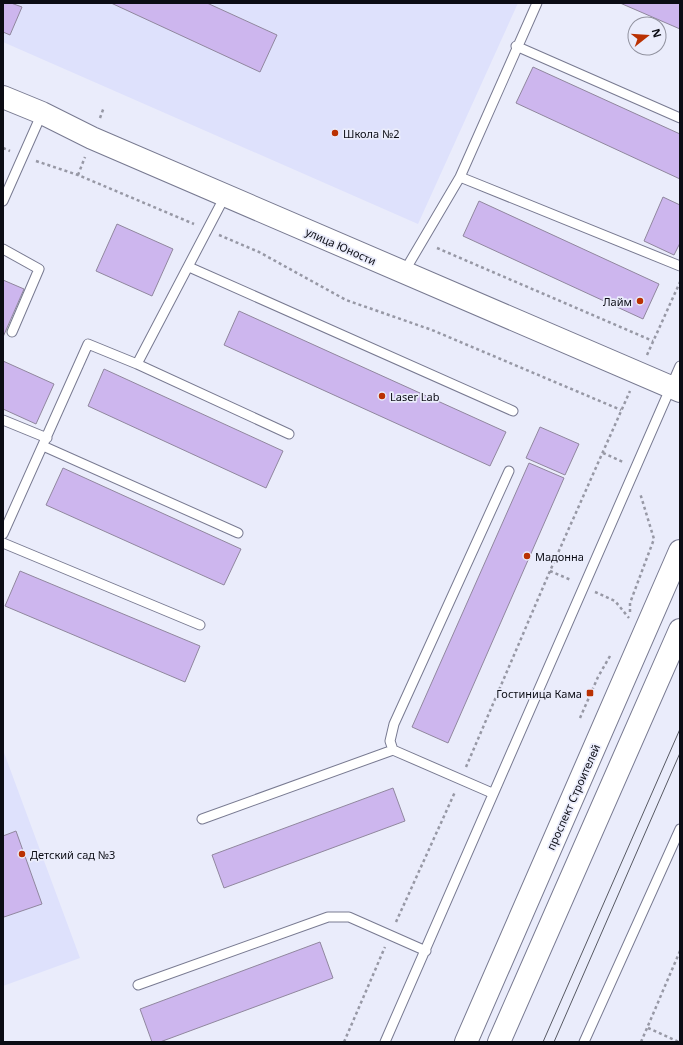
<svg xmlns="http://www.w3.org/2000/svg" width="683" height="1045" font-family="'Noto Sans',sans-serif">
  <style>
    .built { fill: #dee1fc }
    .building { fill: #cdb6ee; stroke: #90879e }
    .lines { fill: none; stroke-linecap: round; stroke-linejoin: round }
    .lane-casing { stroke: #787a91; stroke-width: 11 }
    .secondary-casing { stroke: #787a91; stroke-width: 24 }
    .path { stroke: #9798a5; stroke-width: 2.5; stroke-dasharray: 3 3; stroke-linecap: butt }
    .lane { stroke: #fff; stroke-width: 9 }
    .secondary { stroke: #fff; stroke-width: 22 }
    .tram { stroke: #575963; stroke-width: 1 }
    .poi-dot { fill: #ba3102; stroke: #eaecfb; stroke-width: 1.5 }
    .labels { text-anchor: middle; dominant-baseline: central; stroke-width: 3.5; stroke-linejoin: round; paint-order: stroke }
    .poi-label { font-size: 11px; fill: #0b0c14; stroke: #eaecfb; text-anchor: start }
    .street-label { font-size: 11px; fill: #0b0c14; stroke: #eaecfb }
  </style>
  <rect width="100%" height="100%" fill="#eaecfb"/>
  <path class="built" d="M 3,3 L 518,3 L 418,224 L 3,42 Z
    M 3,750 L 80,958 L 3,986 Z"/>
  <path class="building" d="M 3,3 L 11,3 L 22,7 L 10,35 L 3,32 Z
    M 111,3 L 207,3 L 277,35 L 260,72 Z
    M 620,3 L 680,3 L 680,29 Z
    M 533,67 L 680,134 L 680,179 L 516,103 Z
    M 663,197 L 680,205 L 680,243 L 674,255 L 644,241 Z
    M 479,201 L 659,284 L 643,319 L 463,236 Z
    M 117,224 L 173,249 L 152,296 L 96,271 Z
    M 3,280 L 24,289 L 3,337 Z
    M 239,311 L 506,432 L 490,466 L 224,345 Z
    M 3,361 L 54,384 L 36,424 L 3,409 Z
    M 104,369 L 283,451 L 266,488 L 88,406 Z
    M 540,427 L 579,444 L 565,475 L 526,458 Z
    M 529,463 L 564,478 L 448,743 L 412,727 Z
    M 63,468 L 241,549 L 224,585 L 46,505 Z
    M 20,571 L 200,646 L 185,682 L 5,606 Z
    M 393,788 L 405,821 L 224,888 L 212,855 Z
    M 16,831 L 42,904 L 4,917 L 3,913 L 3,836 Z
    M 320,942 L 333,978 L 160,1042 L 152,1042 L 140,1009 Z"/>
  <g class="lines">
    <defs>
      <path id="lane" d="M 516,46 L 680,118
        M 460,177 L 680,266
        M 3,201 L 42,113
        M 3,249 L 39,269 L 12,332
        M 189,267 L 513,411
        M 404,272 L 460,177 L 537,3
        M 137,364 L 289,434
        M 3,420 L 47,438
        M 43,446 L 238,533
        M 3,534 L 88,344 L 137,364 L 225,196
        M 3,543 L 200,625
        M 492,793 L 393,750 L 390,741 L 394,724 L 509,471
        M 202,819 L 393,750
        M 138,985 L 328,917 L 349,917 L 426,951
        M 385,1042 L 680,366
        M 584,1042 L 680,829"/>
      <path id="secondary" d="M 3,97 L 42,113 L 92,138 L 680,391
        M 466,1042 L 680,551
        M 499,1042 L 680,630"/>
    </defs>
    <use href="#lane" class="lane-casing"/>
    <use href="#secondary" class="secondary-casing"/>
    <path class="path" d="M 100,118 L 104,107
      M 3,148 L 10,151
      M 36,161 L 78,175 L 194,224
      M 78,175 L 85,157
      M 219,235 L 259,252 L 346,300 L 432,330 L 621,410
      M 437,248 L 653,341
      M 647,355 L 680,282
      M 603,453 L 623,462
      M 550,571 L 571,580
      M 595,592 L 615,601 L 629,618
      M 630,612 L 630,603 L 654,539 L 640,493
      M 580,718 L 598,677 L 610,656
      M 466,767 L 550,571 L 630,391
      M 396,922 L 455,792
      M 648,1028 L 679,1042
      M 344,1042 L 385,947
      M 641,1042 L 680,951"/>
    <use href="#lane" class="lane"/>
    <use href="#secondary" class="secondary"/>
    <path class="tram" d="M 543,1042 L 680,729
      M 554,1042 L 680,753"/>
  </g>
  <g class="poi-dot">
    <circle cx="335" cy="133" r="4"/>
    <circle cx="640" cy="301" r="4"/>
    <circle cx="382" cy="396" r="4"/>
    <circle cx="527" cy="556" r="4"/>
    <rect x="586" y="689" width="8" height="8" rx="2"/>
    <circle cx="22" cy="854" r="4"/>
  </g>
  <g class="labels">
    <g class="poi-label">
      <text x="343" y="133">Школа №2</text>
      <text x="632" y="301" text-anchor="end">Лайм</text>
      <text x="390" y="396">Laser Lab</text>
      <text x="535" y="556">Мадонна</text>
      <text x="582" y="693" text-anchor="end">Гостиница Кама</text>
      <text x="30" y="854">Детский сад №3</text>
    </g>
    <g class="street-label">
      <text transform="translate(341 246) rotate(24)">улица Юности</text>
      <text transform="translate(573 797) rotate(-66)">проспект Строителей</text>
    </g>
  </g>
  <rect width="683" height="1045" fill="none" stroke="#0b0c14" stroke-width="8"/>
  <g transform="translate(647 36) rotate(73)"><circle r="19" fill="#eaecfb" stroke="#91929f"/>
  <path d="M0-3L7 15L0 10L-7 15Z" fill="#ba3102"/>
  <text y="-6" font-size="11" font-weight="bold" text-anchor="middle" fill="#0b0c14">N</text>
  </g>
</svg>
